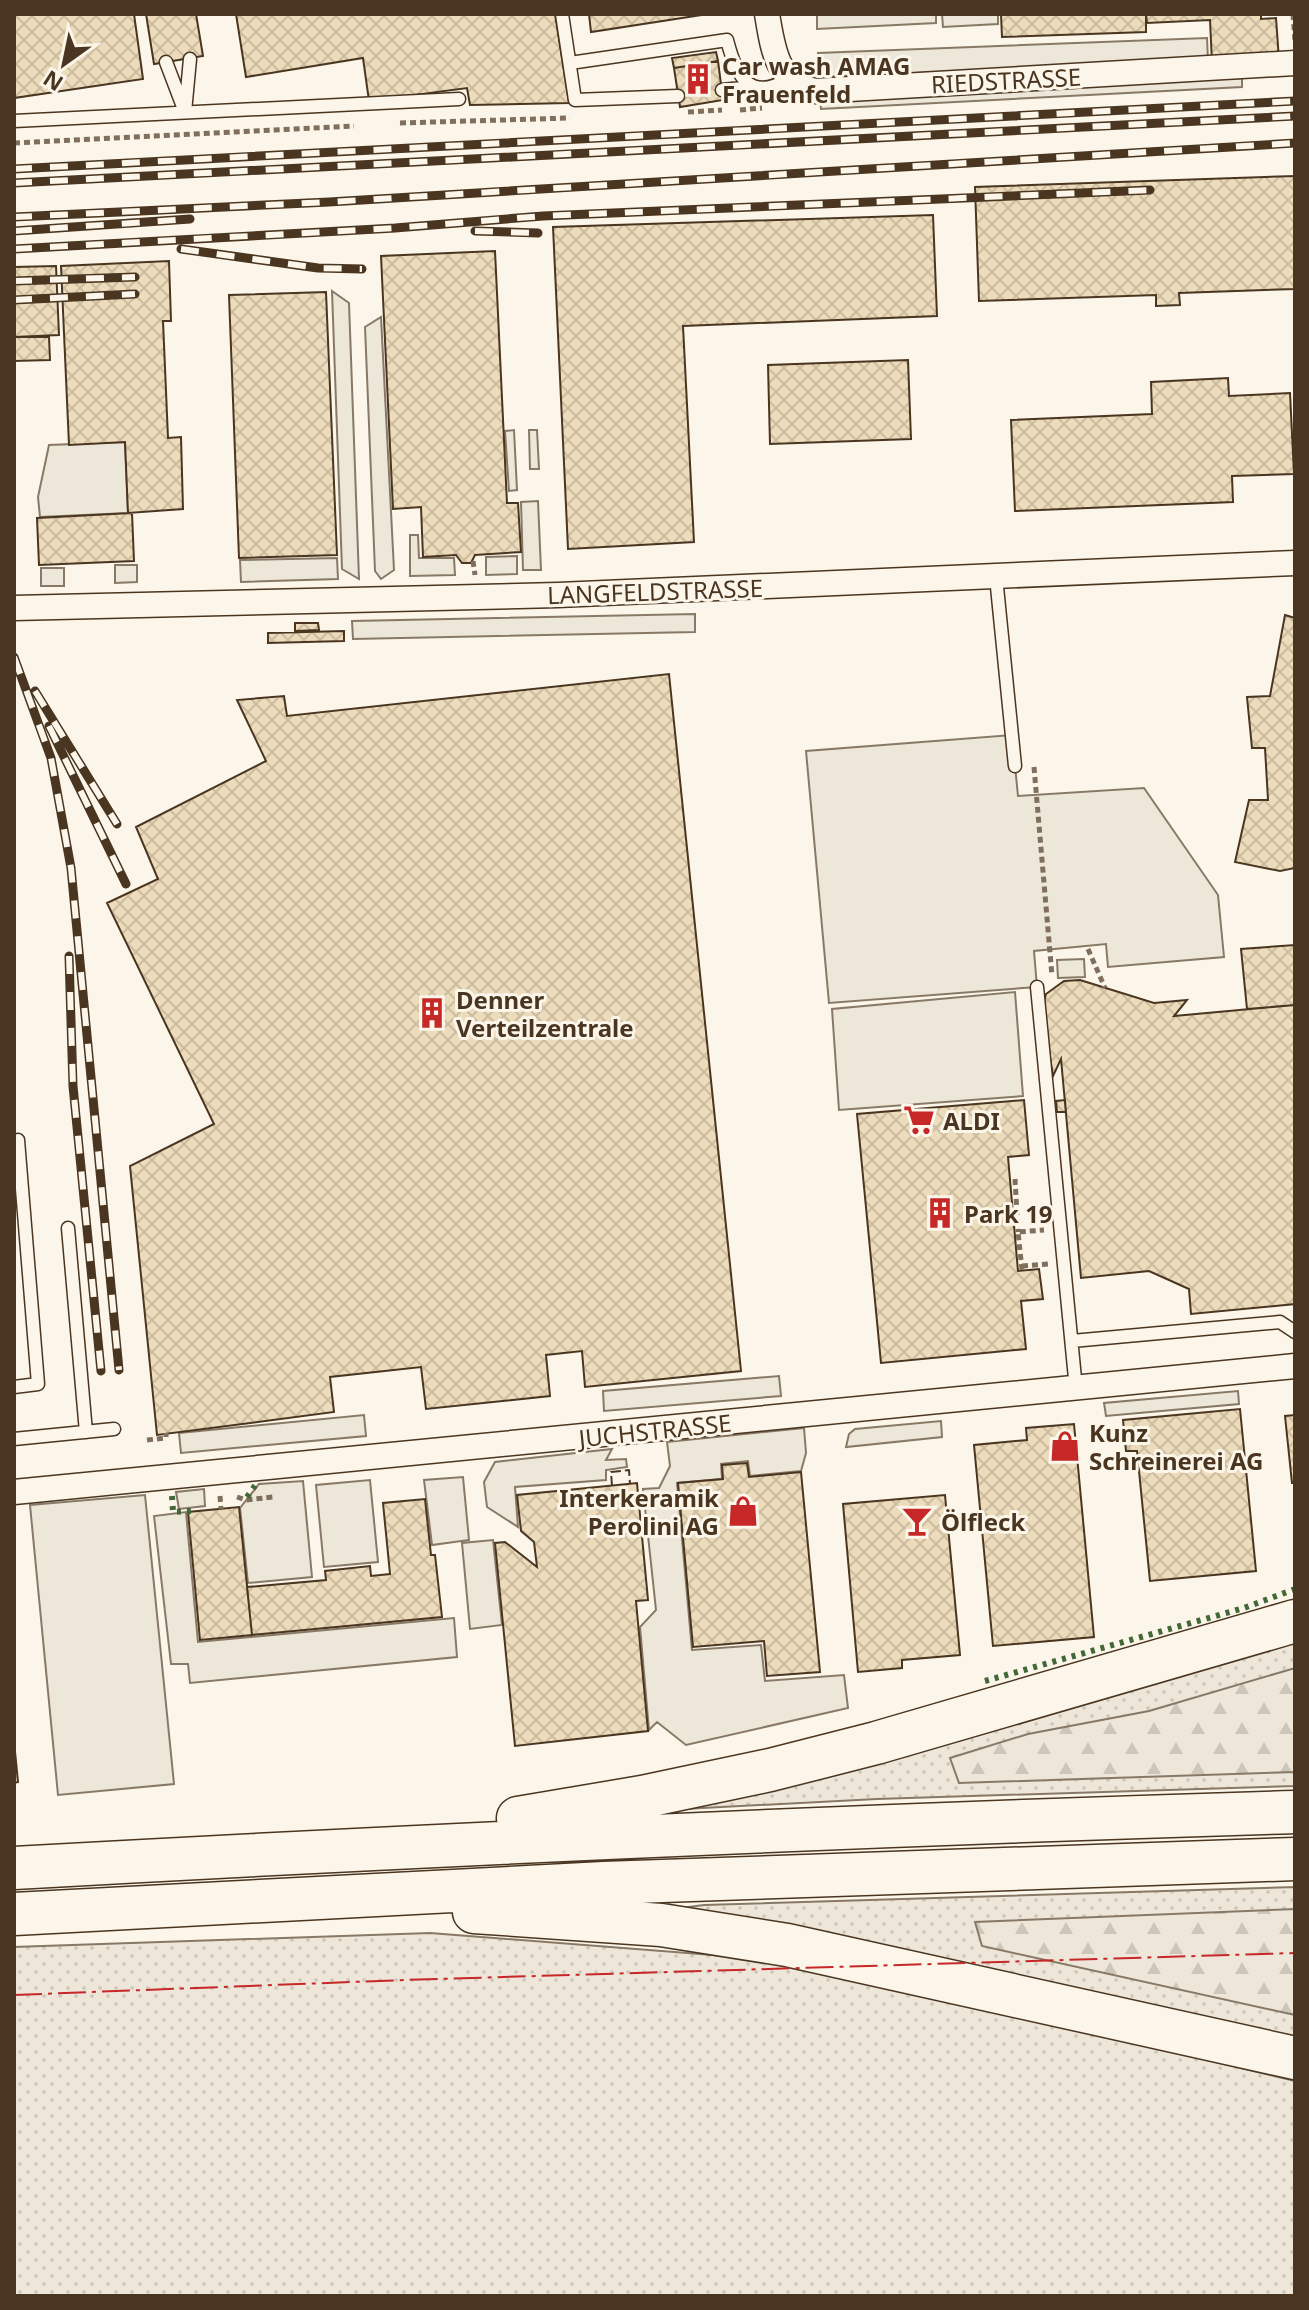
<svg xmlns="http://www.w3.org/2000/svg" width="1309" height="2310" font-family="'Noto Sans',sans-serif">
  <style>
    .grass { fill: url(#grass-dots); stroke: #887966; stroke-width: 2 }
    .forest { fill: url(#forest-firs); stroke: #887966; stroke-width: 2 }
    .parking { fill: #ede7d9; stroke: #887966; stroke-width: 2 }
    .building { fill: url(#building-cross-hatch); stroke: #4a3520; stroke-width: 2 }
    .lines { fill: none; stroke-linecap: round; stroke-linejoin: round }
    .lane-casing { stroke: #4a3520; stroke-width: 15 }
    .street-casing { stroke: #4a3520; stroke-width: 27 }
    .highway-casing { stroke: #4a3520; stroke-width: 45 }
    .path { stroke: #7f6f5c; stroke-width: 5; stroke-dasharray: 6 4; stroke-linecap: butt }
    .lane { stroke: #fbf6e9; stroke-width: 12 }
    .street { stroke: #fbf6e9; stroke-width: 24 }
    .highway { stroke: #fbf6e9; stroke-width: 42 }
    .rail-casing { stroke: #4a3520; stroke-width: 9 }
    .rail { stroke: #fbf6e9; stroke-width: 6; stroke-dasharray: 18; stroke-linecap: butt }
    .hedge { stroke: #436837; stroke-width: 6; stroke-dasharray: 4 6; stroke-linecap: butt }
    .fence { stroke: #4a3520; stroke-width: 2; stroke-dasharray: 10 4; stroke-linecap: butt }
    .power { stroke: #c62828; stroke-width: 2; stroke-dasharray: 28 6 4 6; stroke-linecap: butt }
    .labels { text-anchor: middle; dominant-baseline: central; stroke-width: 6; stroke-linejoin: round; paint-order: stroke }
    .poi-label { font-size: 24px; font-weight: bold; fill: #4a3520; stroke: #fbf6e9; text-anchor: start }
    .street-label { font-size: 24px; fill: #4a3520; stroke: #fbf6e9 }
  </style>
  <defs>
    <pattern id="grass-dots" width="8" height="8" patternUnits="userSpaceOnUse" patternTransform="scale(2)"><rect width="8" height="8" fill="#ede6d9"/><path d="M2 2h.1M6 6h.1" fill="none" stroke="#cdc6ba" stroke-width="1.8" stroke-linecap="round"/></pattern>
    <pattern id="forest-firs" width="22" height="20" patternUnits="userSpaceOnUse" patternTransform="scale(2)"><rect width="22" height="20" fill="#ede6d9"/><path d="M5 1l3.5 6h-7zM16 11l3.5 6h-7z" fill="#cdc6ba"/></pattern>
    <pattern id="building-cross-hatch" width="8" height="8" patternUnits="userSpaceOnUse" patternTransform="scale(2)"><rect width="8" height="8" fill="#ecdcbc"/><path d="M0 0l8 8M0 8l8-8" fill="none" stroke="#ccbda1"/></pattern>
  </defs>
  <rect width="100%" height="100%" fill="#fbf6e9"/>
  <path class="grass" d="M 1295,1638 L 1295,1786 L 877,1799 L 646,1811 Z
    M 1295,1887 L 1295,2044 L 665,1910 L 704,1905 Z
    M 430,1933 L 791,1961 L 1295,2081 L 1295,2296 L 14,2296 L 14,1947 Z"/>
  <path class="forest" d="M 1295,1668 L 1295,1772 L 959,1783 L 950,1758 L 1028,1734 L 1149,1711 Z
    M 1295,1909 L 1295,2015 L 982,1946 L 975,1922 Z"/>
  <path class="parking" d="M 817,14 L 936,14 L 936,23 L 817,29 Z
    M 942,14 L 998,14 L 998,24 L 943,27 Z
    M 1207,38 L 1208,61 L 819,77 L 818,53 Z
    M 1242,78 L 1242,87 L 821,109 L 820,99 Z
    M 332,291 L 349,303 L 359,579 L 342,569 Z
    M 381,317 L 394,570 L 381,579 L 375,571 L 365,327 Z
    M 514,430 L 517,490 L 509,491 L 505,431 Z
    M 529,430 L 537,430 L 539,469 L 530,469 Z
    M 125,442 L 128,513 L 40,517 L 38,497 L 49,445 Z
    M 538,501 L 541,570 L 523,570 L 521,502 Z
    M 410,535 L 418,535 L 419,558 L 454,558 L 455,575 L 410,576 Z
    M 517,556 L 517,574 L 486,575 L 486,557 Z
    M 337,558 L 338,579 L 241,582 L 240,560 Z
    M 115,565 L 137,565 L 137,582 L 115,583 Z
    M 41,568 L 64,568 L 64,586 L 41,586 Z
    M 695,614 L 695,632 L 353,639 L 352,621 Z
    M 1012,735 L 1018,796 L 1144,788 L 1218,895 L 1224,957 L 1108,967 L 1106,944 L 1034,951 L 1037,987 L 829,1003 L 806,751 Z
    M 1084,959 L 1085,977 L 1058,978 L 1057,960 Z
    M 1015,992 L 1023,1096 L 839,1110 L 832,1009 Z
    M 779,1376 L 781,1396 L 604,1411 L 603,1391 Z
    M 1238,1391 L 1239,1404 L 1106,1416 L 1104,1403 Z
    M 364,1415 L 366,1436 L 181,1453 L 179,1433 Z
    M 941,1421 L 942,1437 L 846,1447 L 849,1434 L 855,1429 Z
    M 804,1428 L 806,1453 L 801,1471 L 750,1476 L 748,1461 L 721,1464 L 722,1479 L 677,1483 L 692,1650 L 761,1645 L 765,1681 L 844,1675 L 848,1708 L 686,1745 L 657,1722 L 649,1730 L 640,1627 L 656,1610 L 643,1489 L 659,1488 L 670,1466 L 667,1442 Z
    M 612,1449 L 606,1460 L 626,1459 L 627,1467 L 606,1470 L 606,1480 L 515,1487 L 518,1527 L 487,1507 L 484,1482 L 495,1462 Z
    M 463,1477 L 469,1540 L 432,1545 L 424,1480 Z
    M 370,1480 L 378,1562 L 324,1567 L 316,1485 Z
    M 303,1481 L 312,1577 L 248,1583 L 240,1508 L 259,1484 Z
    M 204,1489 L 205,1506 L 179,1509 L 176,1492 Z
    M 145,1495 L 174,1784 L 58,1795 L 30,1505 Z
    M 186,1512 L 198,1642 L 454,1618 L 457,1657 L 190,1683 L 188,1664 L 171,1664 L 154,1516 Z
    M 493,1540 L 502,1625 L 470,1629 L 462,1543 Z"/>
  <path class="building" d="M 14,14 L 134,14 L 143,79 L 14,98 Z
    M 146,14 L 196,14 L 203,56 L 154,64 Z
    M 236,14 L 555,14 L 569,103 L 470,105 L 467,88 L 369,101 L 363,58 L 246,77 Z
    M 589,14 L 708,14 L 591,32 Z
    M 1001,14 L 1146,14 L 1146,32 L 1002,37 Z
    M 1146,14 L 1261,14 L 1261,19 L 1276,18 L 1279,60 L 1212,63 L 1210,20 L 1147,23 Z
    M 716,52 L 718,61 L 674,68 L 672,58 Z
    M 718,61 L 723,100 L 680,107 L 674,68 Z
    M 1295,176 L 1295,289 L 1179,293 L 1180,305 L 1156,306 L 1156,295 L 979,301 L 975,187 Z
    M 933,215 L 937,316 L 683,326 L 694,542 L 568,549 L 553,227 Z
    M 495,251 L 507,503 L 518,503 L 521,552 L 475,555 L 471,563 L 462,563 L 456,555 L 423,557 L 421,507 L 393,509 L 381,256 Z
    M 169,261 L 171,321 L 163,321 L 168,438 L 181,437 L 183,509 L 128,513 L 125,442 L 69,445 L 61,266 Z
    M 56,266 L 59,335 L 14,337 L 14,267 Z
    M 326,292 L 337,555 L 239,558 L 229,295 Z
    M 14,337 L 49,337 L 50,360 L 14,361 Z
    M 908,360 L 911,439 L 770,444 L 768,365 Z
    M 1228,378 L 1229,396 L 1290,393 L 1294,474 L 1232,476 L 1233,502 L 1015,511 L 1011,420 L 1152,414 L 1151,382 Z
    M 132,513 L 134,561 L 39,565 L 37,518 Z
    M 1285,615 L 1295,618 L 1295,868 L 1280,871 L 1235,862 L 1249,800 L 1268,800 L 1265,748 L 1252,748 L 1247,697 L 1270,696 Z
    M 295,623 L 318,623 L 319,630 L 295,631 Z
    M 344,631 L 344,641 L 268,643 L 268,633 Z
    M 669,674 L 741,1371 L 585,1387 L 582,1351 L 546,1355 L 550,1396 L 426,1409 L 421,1367 L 330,1377 L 334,1412 L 157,1435 L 130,1166 L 214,1124 L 107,903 L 158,879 L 136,827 L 266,761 L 237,700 L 284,696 L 287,716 Z
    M 1295,945 L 1295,1005 L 1247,1009 L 1241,949 Z
    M 1080,980 L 1154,1003 L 1187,1000 L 1174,1016 L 1295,1005 L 1295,1304 L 1191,1314 L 1189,1289 L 1149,1271 L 1081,1278 L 1061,1059 L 1053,1076 L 1042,1008 L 1046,994 L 1064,981 Z
    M 1024,1100 L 1029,1155 L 1008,1157 L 1018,1271 L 1039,1269 L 1043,1299 L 1021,1301 L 1026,1349 L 881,1363 L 857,1114 Z
    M 1065,1100 L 1066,1112 L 1057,1112 L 1056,1101 Z
    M 1240,1409 L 1256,1571 L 1150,1581 L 1137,1451 L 1126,1451 L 1123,1420 Z
    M 1295,1415 L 1295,1483 L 1292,1483 L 1285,1416 Z
    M 1074,1424 L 1094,1637 L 993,1646 L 974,1445 L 1027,1440 L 1026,1428 Z
    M 747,1463 L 749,1477 L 801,1472 L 820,1672 L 767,1676 L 764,1641 L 693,1647 L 678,1483 L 723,1479 L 722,1465 Z
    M 637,1483 L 648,1600 L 636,1601 L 648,1731 L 515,1746 L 495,1543 L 505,1542 L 537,1567 L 534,1542 L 521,1531 L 517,1495 Z
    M 945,1495 L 960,1655 L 902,1660 L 902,1668 L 858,1672 L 843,1504 Z
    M 425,1499 L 431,1555 L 435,1555 L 442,1617 L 252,1635 L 247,1587 L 326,1580 L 325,1571 L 370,1566 L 371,1576 L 390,1574 L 383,1503 Z
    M 239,1507 L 252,1635 L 200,1640 L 188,1512 Z
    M 14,1741 L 18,1782 L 14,1783 Z"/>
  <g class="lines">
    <defs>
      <path id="lane" d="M 562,14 L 575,100 L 678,96
        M 166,62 L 185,112 L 190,59
        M 570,63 L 727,40 C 736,75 749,103 788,79
        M 722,90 L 752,87
        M 14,121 L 459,99
        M 996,577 L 1015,766
        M 1037,987 L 1076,1389
        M 68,1228 L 86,1432
        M 1072,1341 L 1280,1322 L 1295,1332
        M 14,1387 L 38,1384 L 18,1140
        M 14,1439 L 114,1429"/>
      <path id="street" d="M 767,14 C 773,49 776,82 815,91 L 1295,63
        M 14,608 L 558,595 L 1295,563
        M 14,1492 L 1295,1366"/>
      <path id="highway" d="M 518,1818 L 642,1797 L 770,1770 L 876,1743 L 1295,1621
        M 14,1868 C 441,1844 868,1825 1295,1812
        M 474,1912 L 661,1925 L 787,1945 L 1295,2058
        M 14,1914 L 604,1883 L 1295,1859"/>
    </defs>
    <use href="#lane" class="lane-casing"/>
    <use href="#street" class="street-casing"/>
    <use href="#highway" class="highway-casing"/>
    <path class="path" d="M 1293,14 L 1295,41
      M 740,110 L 762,108
      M 688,112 L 722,110
      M 400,123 L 570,118
      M 14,143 L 354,126
      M 473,561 L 475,575
      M 1034,767 L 1052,976
      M 1088,949 L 1105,988
      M 1015,1179 L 1018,1232
      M 1022,1266 L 1048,1264
      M 1022,1270 L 1018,1232 L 1044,1230
      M 147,1440 L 166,1438 L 166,1433
      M 220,1496 L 221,1509
      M 237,1497 L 246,1500 L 273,1497"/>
    <use href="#lane" class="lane"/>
    <use href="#street" class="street"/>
    <use href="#highway" class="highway"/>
    <defs>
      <path id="rail" d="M 14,169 L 1295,101
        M 14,183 L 1295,116
        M 14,217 L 329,202 L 1295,143
        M 14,231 L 190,219
        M 475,231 L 538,233
        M 14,249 L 395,228 L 543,216 L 1150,190
        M 181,249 L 318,268 L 362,269
        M 14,281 L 135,277
        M 14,300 L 135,294
        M 14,657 L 51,758 L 71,868 L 119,1370
        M 35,691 L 117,824
        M 49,726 L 126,884
        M 69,956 L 73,1086 L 101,1371"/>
    </defs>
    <use href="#rail" class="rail-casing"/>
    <use href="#rail" class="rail"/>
    <path class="hedge" d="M 172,1496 L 173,1512 L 191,1511
      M 247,1497 L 257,1483
      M 985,1681 L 1244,1608 L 1295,1589"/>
    <path class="fence" d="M 612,1486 L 611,1472 L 629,1470 L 630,1484"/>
    <path class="power" d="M 14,1995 L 404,1980 L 1295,1953"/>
  </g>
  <defs>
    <symbol id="building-bare" viewBox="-9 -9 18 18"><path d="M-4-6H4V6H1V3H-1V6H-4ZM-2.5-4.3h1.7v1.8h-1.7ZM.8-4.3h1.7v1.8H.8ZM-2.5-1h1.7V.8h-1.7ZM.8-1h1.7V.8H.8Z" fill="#c62828" stroke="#fbf6e9" stroke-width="2.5" paint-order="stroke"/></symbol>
    <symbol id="supermarket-bare" viewBox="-9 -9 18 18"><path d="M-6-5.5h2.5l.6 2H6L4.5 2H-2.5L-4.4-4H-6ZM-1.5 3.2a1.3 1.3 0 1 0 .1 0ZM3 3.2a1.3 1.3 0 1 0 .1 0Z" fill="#c62828" stroke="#fbf6e9" stroke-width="2.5" paint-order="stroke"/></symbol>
    <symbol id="shop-bare" viewBox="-9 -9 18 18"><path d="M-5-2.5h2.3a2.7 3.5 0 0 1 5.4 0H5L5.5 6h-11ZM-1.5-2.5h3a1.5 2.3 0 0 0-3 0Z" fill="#c62828" stroke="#fbf6e9" stroke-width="2.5" paint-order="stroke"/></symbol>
    <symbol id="bar-bare" viewBox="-9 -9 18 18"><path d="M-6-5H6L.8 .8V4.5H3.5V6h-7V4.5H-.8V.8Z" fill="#c62828" stroke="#fbf6e9" stroke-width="2.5" paint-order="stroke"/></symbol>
  </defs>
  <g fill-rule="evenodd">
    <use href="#building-bare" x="676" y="57" width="44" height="44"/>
    <use href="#building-bare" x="410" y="991" width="44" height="44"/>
    <use href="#supermarket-bare" x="897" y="1098" width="44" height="44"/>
    <use href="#building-bare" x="918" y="1191" width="44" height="44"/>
    <use href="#shop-bare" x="1043" y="1424" width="44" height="44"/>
    <use href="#shop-bare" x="721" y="1489" width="44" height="44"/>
    <use href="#bar-bare" x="895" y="1499" width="44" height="44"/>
  </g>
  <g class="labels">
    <g class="poi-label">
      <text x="722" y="65">Car wash AMAG<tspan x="722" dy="28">Frauenfeld</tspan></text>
      <text x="456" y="999">Denner<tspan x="456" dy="28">Verteilzentrale</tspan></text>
      <text x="943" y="1120">ALDI</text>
      <text x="964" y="1213">Park 19</text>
      <text x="1089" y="1432">Kunz<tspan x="1089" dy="28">Schreinerei AG</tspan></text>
      <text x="719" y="1497" text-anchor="end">Interkeramik<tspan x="719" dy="28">Perolini AG</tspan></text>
      <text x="941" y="1521">Ölfleck</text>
    </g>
    <g class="street-label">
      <text transform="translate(1006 80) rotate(-3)">RIEDSTRASSE</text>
      <text transform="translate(655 591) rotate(-2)">LANGFELDSTRASSE</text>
      <text transform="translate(655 1430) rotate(-6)">JUCHSTRASSE</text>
    </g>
  </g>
  <rect width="1309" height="2310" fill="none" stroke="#4a3520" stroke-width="32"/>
  <g transform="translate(64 64) rotate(213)" stroke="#fbf6e9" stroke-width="6" paint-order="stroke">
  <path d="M0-6L14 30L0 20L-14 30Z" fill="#4a3520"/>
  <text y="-12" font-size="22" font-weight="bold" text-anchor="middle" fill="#4a3520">N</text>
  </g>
</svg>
